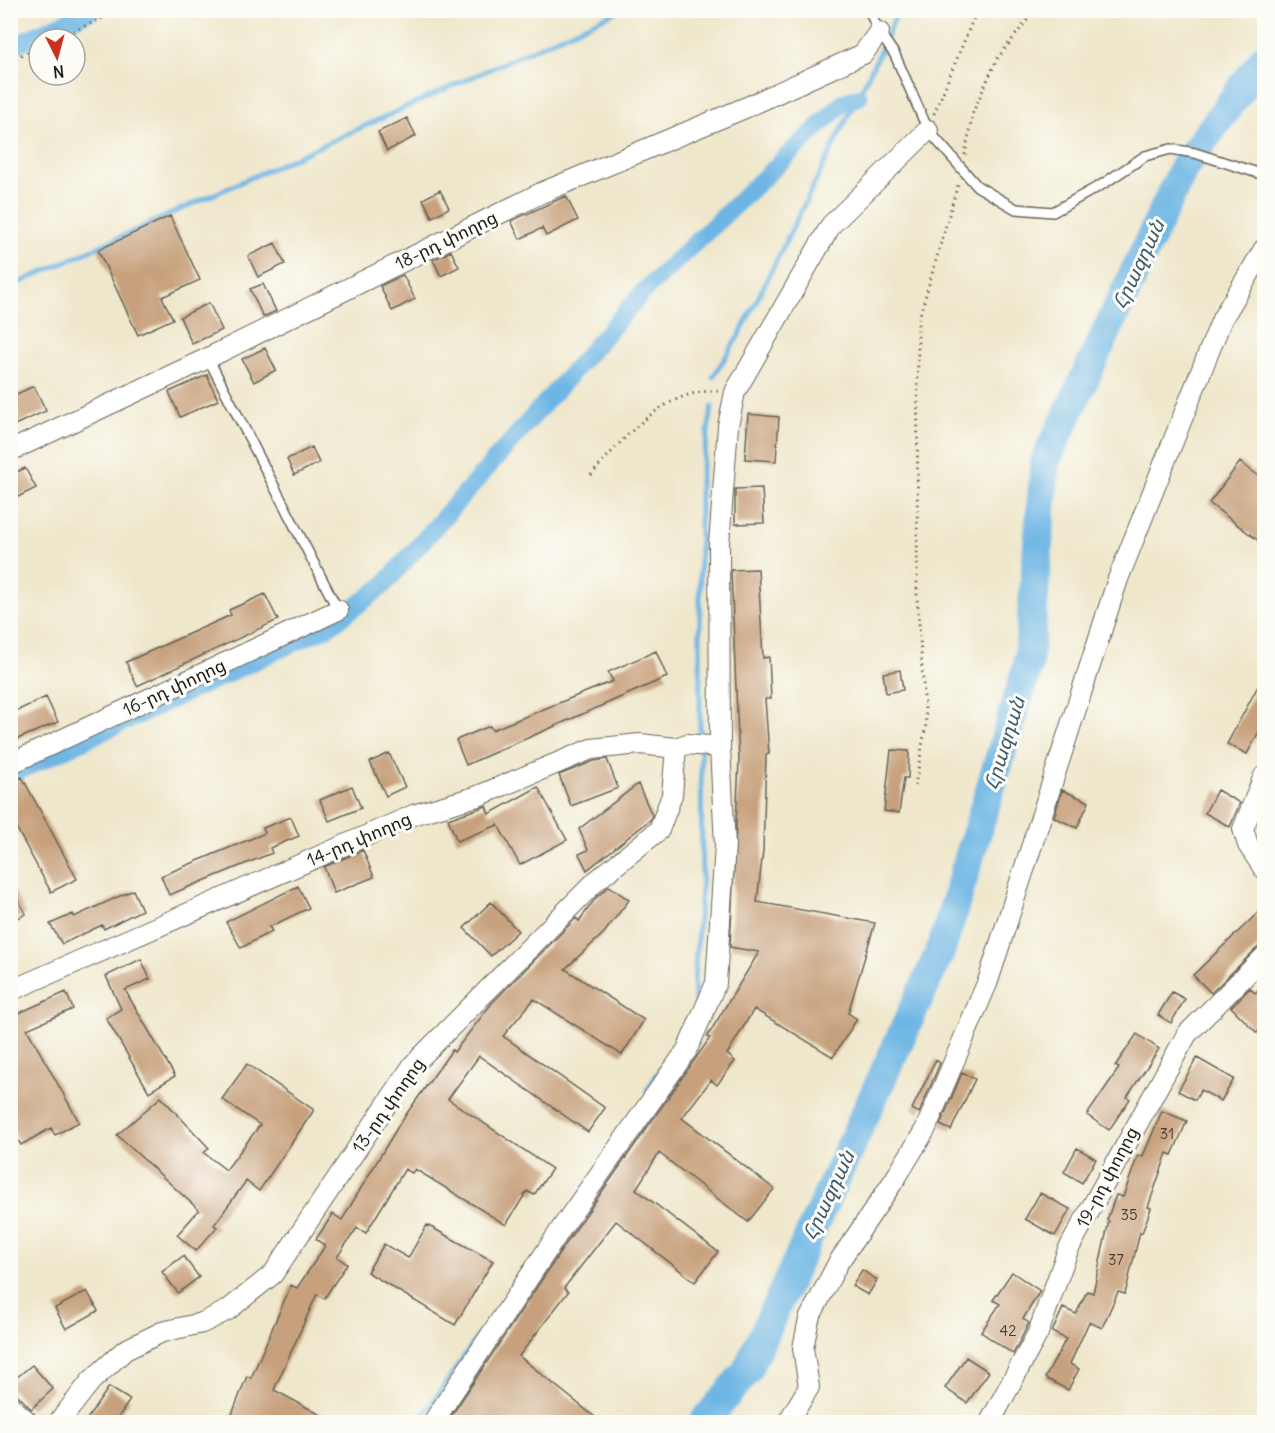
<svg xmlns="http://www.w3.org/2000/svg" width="1275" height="1433" font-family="Delius,'Noto Sans Armenian',sans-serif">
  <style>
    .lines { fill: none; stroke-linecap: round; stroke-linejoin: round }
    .stream { stroke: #6cb5e4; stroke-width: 5 }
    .canal { stroke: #6cb5e4; stroke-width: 18 }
    .river { stroke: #6cb5e4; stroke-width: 30 }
    .building { fill: #c7a17d }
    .lane-casing { stroke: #666359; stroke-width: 12 }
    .street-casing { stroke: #666359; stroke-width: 22 }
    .path { stroke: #666359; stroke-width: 3; stroke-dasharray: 1.5 4.5; stroke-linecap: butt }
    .lane { stroke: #fff; stroke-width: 9 }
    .street { stroke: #fff; stroke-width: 20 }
    .labels { text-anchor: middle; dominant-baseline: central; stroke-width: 6; stroke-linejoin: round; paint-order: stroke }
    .number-label { font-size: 15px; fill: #473d34 }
    .street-label { font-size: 18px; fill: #1c1c1c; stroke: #fdfcf7 }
    .water-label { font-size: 20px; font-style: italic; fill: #3c596c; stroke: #fdfcf7 }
  </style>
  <rect width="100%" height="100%" fill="#fdfcf7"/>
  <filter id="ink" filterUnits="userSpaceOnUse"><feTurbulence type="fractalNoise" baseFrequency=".0167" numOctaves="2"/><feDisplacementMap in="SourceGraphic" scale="12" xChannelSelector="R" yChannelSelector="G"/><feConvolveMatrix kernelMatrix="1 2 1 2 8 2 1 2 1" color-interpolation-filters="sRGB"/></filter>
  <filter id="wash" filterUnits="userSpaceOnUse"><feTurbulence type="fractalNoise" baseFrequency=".008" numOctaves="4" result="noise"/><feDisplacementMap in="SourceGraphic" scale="24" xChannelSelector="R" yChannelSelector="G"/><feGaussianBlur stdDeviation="1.35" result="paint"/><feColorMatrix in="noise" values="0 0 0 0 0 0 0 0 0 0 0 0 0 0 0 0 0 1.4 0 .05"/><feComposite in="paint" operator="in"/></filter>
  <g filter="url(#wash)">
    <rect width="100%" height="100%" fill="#efe7cb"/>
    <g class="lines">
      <path class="stream" d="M 10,287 L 620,10
        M 713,377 L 741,332 L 879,54 L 898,10
        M 700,734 L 700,480 L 712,407
        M 696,1011 L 694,981 L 702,879 L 701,751
        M 647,1090 L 687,1027
        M 419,1422 L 479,1335"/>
      <path class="canal" d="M 10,47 L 92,10
        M 10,775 L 330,626 L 383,586 L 643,292 L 844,102 L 859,97"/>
      <path class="river" d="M 704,1422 L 746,1372 L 941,950 L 1028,665 L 1045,462 L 1185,165 L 1264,58"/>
    </g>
    <g id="blocks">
      <path class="building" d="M 407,118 L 416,136 L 387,151 L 378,132 Z
        M 440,190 L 449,208 L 432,217 L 423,199 Z
        M 566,196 L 578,220 L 546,236 L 542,228 L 520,239 L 511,221 Z
        M 170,216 L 200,280 L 162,297 L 173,319 L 138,335 L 98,250 Z
        M 275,243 L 285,264 L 258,277 L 248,256 Z
        M 451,251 L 459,267 L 441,276 L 433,260 Z
        M 403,275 L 415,299 L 392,311 L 380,286 Z
        M 263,284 L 276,311 L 263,317 L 250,289 Z
        M 209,303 L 222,330 L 192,344 L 180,317 Z
        M 265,348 L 276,370 L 254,382 L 242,359 Z
        M 207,375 L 218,400 L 180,417 L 169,392 Z
        M 34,386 L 46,411 L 10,427 L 10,397 Z
        M 748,414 L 779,417 L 776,461 L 745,459 Z
        M 312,447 L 319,463 L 294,475 L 287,459 Z
        M 1240,462 L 1264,480 L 1264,545 L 1209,503 Z
        M 25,468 L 36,488 L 10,501 L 10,475 Z
        M 762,488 L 764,523 L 735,524 L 735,489 Z
        M 758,569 L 763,658 L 769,657 L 771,699 L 765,699 L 769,754 L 766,755 L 763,851 L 757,902 L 875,923 L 848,1013 L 857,1019 L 833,1057 L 754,1009 L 727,1054 L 735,1061 L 717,1085 L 711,1080 L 682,1118 L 774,1189 L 748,1222 L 659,1153 L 636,1189 L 718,1252 L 695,1282 L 616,1221 L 564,1288 L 568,1292 L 519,1356 L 601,1422 L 447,1422 L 573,1233 L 710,1038 L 707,1037 L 759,952 L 730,947 L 739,761 L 731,570 Z
        M 265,594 L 278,620 L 137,686 L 126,662 L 231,615 L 229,610 Z
        M 656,651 L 667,677 L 466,765 L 456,740 L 490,726 L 492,730 L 613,681 L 608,672 Z
        M 900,670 L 903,690 L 886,693 L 883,673 Z
        M 1264,675 L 1264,722 L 1247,754 L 1227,744 Z
        M 46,697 L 58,722 L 10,742 L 10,714 Z
        M 891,750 L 909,751 L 908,778 L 904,778 L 899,813 L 884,811 Z
        M 389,753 L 405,787 L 386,796 L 370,762 Z
        M 607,759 L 618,788 L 571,806 L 559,775 L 594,761 Z
        M 22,777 L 77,879 L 51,892 L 10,816 L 10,784 Z
        M 638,784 L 652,815 L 650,820 L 587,870 L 579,854 L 588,850 L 579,829 Z
        M 352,786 L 361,808 L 329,821 L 320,800 Z
        M 538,787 L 567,840 L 520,865 L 498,825 L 457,841 L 448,819 L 486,806 L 489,814 Z
        M 1062,790 L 1089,802 L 1077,828 L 1054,817 Z
        M 1217,790 L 1240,803 L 1230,827 L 1205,813 Z
        M 291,817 L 299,836 L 270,848 L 272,853 L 169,895 L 161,876 L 265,833 L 263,828 Z
        M 363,850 L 374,877 L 334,893 L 324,867 Z
        M 10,884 L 26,914 L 10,922 Z
        M 298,886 L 309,908 L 269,927 L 272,931 L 241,948 L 226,922 Z
        M 609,886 L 629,900 L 604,933 L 565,969 L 644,1020 L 622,1055 L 534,999 L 503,1036 L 605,1108 L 588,1132 L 479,1056 L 448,1099 L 552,1169 L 534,1195 L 527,1191 L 506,1225 L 415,1169 L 412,1173 L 405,1169 L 366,1233 L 357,1228 L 337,1257 L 347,1264 L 324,1299 L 317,1294 L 274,1390 L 334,1422 L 229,1422 L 247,1376 L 251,1378 L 291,1285 L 297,1288 L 325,1246 L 316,1239 L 333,1214 L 342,1220 L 400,1123 L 452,1050 L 454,1052 L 492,1003 L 576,918 L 579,921 L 595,899 Z
        M 133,890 L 142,910 L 104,929 L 102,925 L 62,944 L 50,924 L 73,914 L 74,917 Z
        M 491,902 L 518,931 L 491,956 L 464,928 Z
        M 1264,907 L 1264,943 L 1256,949 L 1211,993 L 1193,975 Z
        M 141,959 L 150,979 L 125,990 L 175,1076 L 149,1092 L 106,1018 L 121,1009 L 106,976 Z
        M 1264,984 L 1264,1026 L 1257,1033 L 1231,1007 L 1250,988 L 1255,993 Z
        M 66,992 L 73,1009 L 27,1029 L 79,1122 L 55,1135 L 51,1128 L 21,1145 L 10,1127 L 10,1017 Z
        M 1172,992 L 1185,999 L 1171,1023 L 1158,1015 Z
        M 1137,1034 L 1159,1049 L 1127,1097 L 1130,1099 L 1109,1130 L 1087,1115 L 1119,1068 L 1115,1066 Z
        M 1197,1058 L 1234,1079 L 1221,1101 L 1201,1090 L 1195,1100 L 1178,1091 Z
        M 936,1060 L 940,1063 L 919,1113 L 912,1109 Z
        M 247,1064 L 314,1110 L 259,1191 L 246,1181 L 214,1225 L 217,1227 L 196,1251 L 177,1235 L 199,1210 L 117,1135 L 161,1097 L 209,1148 L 204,1153 L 226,1170 L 260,1125 L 222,1099 Z
        M 962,1073 L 975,1079 L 951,1130 L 940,1125 Z
        M 1162,1111 L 1187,1121 L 1172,1155 L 1167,1153 L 1148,1207 L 1151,1208 L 1142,1233 L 1140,1232 L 1125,1294 L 1118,1292 L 1102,1328 L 1089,1322 L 1070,1364 L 1079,1369 L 1068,1390 L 1045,1378 L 1066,1339 L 1052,1332 L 1063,1308 L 1076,1314 L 1087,1291 L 1093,1293 L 1109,1221 L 1107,1220 L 1116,1195 L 1123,1197 L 1138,1155 L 1143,1156 Z
        M 1077,1148 L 1096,1159 L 1082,1183 L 1064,1172 Z
        M 1040,1193 L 1070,1209 L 1055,1236 L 1025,1219 Z
        M 427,1225 L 493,1261 L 455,1325 L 367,1272 L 384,1244 L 408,1258 Z
        M 183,1256 L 199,1277 L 178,1293 L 162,1272 Z
        M 862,1270 L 877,1280 L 868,1295 L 852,1286 Z
        M 1012,1272 L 1040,1291 L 1023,1319 L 1029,1323 L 1013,1354 L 981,1332 L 1000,1304 L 993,1300 Z
        M 87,1291 L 98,1311 L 66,1329 L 55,1308 Z
        M 966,1357 L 989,1372 L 967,1403 L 945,1388 Z
        M 32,1365 L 53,1389 L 31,1409 L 10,1387 L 10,1383 Z
        M 109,1387 L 130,1400 L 115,1422 L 85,1422 Z"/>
    </g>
  </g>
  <g filter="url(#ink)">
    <use href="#blocks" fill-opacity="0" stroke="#666359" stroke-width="1.5"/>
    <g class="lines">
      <defs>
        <path id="lane" d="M 869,10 L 879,32 L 895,55 L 928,130 L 977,186 L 1016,209 L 1053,212 L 1103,184 L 1145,156 L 1171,149 L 1195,153 L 1264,175
          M 208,358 L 338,610"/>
        <path id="street" d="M 10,451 L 208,358 L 541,193 L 747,107 L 841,64 L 863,54 L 879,32
          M 10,764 L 338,610
          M 1264,776 L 1243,829 L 1248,845 L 1264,869
          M 10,991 L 416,814 L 478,796 L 591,749 L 640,744 L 676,748 L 687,744 L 720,747
          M 10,1406 L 28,1422
          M 59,1422 L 91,1381 L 125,1350 L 162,1332 L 202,1323 L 228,1310 L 273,1274 L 413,1065 L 596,881 L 659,830 L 672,795 L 676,748
          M 433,1422 L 563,1226 L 687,1050 L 716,983 L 725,845 L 720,747 L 719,544 L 728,426 L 735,392 L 831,225 L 928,130
          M 788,1422 L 809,1387 L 803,1348 L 809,1319 L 838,1263 L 895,1179 L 925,1130 L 988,981 L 1118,579 L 1222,319 L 1264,249
          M 990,1422 L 1038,1333 L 1068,1250 L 1187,1034 L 1264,957"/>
      </defs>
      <use href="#lane" class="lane-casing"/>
      <use href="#street" class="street-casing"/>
      <path class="path" d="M 57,39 L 120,10
        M 10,60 L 39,47
        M 934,114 L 977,10
        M 965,155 L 973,112 L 997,59 L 1035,10
        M 591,475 C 624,438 663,389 718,391
        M 915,786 L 926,724 L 917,597 L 918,322 L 958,184"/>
      <use href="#lane" class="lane"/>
      <use href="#street" class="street"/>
    </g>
  </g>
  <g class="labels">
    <g class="number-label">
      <text x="1167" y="1133">31</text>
      <text x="1129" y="1214">35</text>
      <text x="1116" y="1259">37</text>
      <text x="1008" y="1330">42</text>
    </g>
    <g class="street-label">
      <text transform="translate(446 240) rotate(-26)">18-րդ փողոց</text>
      <text transform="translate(174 687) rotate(-25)">16-րդ փողոց</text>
      <text transform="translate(359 839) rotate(-23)">14-րդ փողոց</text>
      <text transform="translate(388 1105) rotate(-55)">13-րդ փողոց</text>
      <text transform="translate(1107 1177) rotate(-62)">19-րդ փողոց</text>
    </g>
    <g class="water-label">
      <text transform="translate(1138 264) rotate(-65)">Հրազդան</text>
      <text transform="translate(1004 743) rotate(-73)">Հրազդան</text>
      <text transform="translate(828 1195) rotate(-65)">Հրազդան</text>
    </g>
  </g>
  <rect width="1275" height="1433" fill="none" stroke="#fdfcf7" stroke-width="36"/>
  <g transform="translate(57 57) rotate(174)"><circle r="28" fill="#fdfcf7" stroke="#a3a29f" stroke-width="1.5"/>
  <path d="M0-4.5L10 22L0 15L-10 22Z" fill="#c8321e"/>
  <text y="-9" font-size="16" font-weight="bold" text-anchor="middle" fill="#1c1c1c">N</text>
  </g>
</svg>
